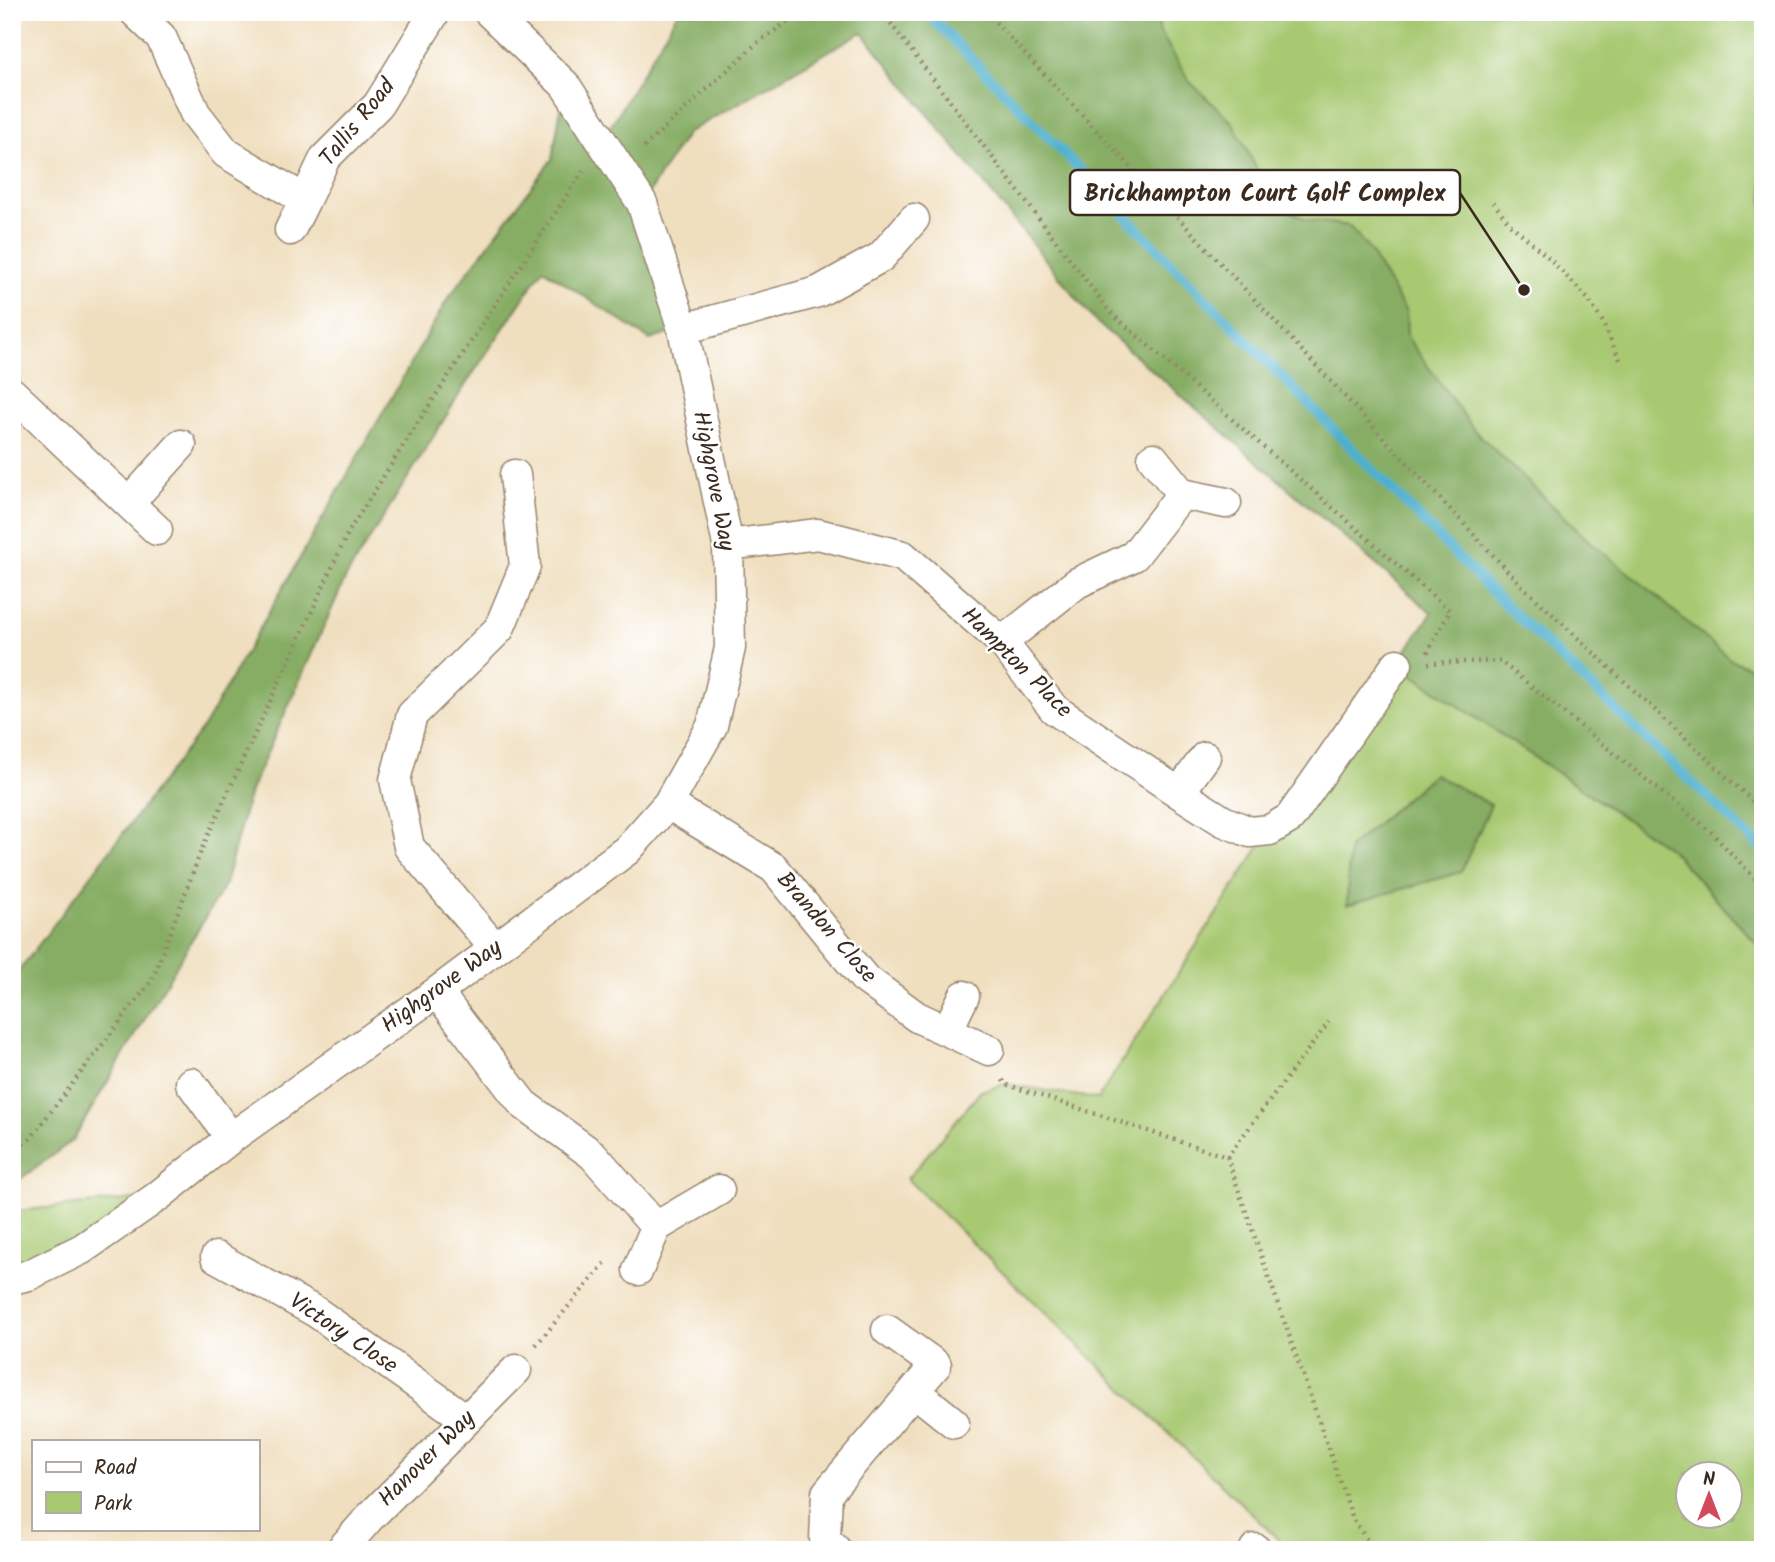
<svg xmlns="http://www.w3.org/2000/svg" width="1775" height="1562" font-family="Kalam,sans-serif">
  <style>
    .green { fill: #a8c972; stroke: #727a48; stroke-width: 2; fill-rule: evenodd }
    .forest { fill: #86ad64; stroke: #606c41; stroke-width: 2 }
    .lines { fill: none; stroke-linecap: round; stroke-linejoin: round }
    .stream { stroke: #4fb0ce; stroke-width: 10 }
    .street-casing { stroke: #96846e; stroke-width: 33 }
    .path { stroke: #96846e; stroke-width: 4.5; stroke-dasharray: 2 5; stroke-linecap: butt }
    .street { stroke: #fff; stroke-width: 30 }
    .labels { text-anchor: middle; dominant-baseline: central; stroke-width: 5; stroke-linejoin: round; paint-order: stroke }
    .street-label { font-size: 23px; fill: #3b2a1e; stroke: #fff }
    .leader { fill: none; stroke: #3b2a1e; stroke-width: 2.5 }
    .callout-dot { fill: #3b2a1e; stroke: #fff; stroke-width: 2.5 }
    .callout { fill: #fff; stroke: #3b2a1e; stroke-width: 2.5 }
    .callout-label { font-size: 24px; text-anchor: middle; font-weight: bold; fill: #3b2a1e }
  </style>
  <rect width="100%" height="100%" fill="#fff"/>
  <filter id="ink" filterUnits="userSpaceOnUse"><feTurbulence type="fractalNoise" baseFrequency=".0143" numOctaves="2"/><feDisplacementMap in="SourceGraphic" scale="14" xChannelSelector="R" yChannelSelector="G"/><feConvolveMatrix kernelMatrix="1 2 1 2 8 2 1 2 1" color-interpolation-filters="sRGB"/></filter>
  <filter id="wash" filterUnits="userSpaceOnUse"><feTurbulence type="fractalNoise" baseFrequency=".00686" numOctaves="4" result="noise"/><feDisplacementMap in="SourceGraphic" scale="28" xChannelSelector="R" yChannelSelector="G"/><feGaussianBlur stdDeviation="1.57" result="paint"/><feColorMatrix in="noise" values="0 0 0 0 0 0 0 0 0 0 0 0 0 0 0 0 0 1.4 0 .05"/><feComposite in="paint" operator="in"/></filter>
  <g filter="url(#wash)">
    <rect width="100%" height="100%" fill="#f0dfbf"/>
    <path class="green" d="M 1033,12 L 1763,12 L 1763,753 Z
      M 1397,664 L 1670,849 L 1763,950 L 1763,1550 L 1289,1550 L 907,1179 L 981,1091 L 1005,1084 L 1098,1099 L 1270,830 ZM 1688,1474 L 1730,1474 L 1730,1516 L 1688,1516 Z
      M 157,1197 L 12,1279 L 12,1201 L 16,1211 Z"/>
    <path class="forest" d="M 678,12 L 1156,12 L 1160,32 L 1190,82 L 1233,123 L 1257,170 L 1277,205 L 1308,220 L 1349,226 L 1368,248 L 1406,312 L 1407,337 L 1474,430 L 1590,542 L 1646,587 L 1731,660 L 1763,673 L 1763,950 L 1670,849 L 1397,664 L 1432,613 L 1094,320 L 862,32 L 687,133 L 642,203 L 683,329 L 650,340 L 543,269 L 466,384 L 346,577 L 250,791 L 225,884 L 73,1140 L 12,1185 L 12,980 L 204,726 L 447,300 L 552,159 L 565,85 L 602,141 Z
      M 1434,774 L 1491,805 L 1461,872 L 1347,905 L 1349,848 Z"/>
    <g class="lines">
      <path class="stream" d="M 926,12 L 1497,597 L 1763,850"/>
    </g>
  </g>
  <g filter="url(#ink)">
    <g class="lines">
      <defs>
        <path id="street" d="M 135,12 L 161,37 L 195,113 L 226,153 L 305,200 L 325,158 L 378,105 L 435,12
          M 290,230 L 305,200
          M 683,329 L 818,292 L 881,257 L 914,219
          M 12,393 L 157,530
          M 1182,494 L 1226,503
          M 129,503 L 181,445
          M 728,545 L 818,534 L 903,556 L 1002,642 L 1054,709 L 1179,793 L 1223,821 L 1250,832 L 1270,830 L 1290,818 L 1397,664
          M 1002,642 L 1077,583 L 1134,556 L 1182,494 L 1153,458
          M 1179,793 L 1205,757
          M 668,804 L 774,868 L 864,978 L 917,1017 L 989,1050
          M 495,948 L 409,847 L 395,780 L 412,715 L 499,629 L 525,566 L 515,475
          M 437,992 L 523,1104 L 593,1155 L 656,1227 L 719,1190
          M 947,1031 L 964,996
          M 191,1083 L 231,1138
          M 216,1257 L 316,1312 L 466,1419
          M 638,1270 L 656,1227
          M 12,1279 L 29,1275 L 82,1249 L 157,1197 L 231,1138 L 437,992 L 627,850 L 668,804 L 712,726 L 730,648 L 728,545 L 683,329 L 642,203 L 565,85 L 489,12
          M 914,1391 L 954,1423
          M 1255,1549 L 1256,1550
          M 341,1550 L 370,1517 L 516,1370
          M 836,1550 L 825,1539 L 827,1493 L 936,1365 L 887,1330"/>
      </defs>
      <use href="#street" class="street-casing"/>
      <path class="path" d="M 882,12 L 1110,312 L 1450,611 L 1427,653
        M 986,12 L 1519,583 L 1763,811
        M 644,147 L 757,43 L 801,12
        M 1493,202 L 1510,224 L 1549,258 L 1588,299 L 1602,321 L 1620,360
        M 1428,663 L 1500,661 L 1711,832 L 1763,887
        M 1003,1080 L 1005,1084 L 1227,1157 L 1353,1519 L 1367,1540 L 1377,1550
        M 12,1152 L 30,1139 L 152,980 L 203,846 L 349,531 L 415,427 L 583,171
        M 1227,1157 L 1329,1022
        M 536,1345 L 605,1263"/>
      <use href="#street" class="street"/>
    </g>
  </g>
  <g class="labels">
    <g class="street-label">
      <text transform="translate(358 123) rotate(-51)">Tallis Road</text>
      <text transform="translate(713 481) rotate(79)">Highgrove Way</text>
      <text transform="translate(1016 663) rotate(45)">Hampton Place</text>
      <text transform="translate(826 928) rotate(49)">Brandon Close</text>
      <text transform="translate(442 987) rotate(-36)">Highgrove Way</text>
      <text transform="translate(343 1334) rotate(34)">Victory Close</text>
      <text transform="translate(427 1459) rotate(-45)">Hanover Way</text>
    </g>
  </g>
  <path class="leader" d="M1524 290L1460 193"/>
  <circle class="callout-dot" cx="1524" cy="290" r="7"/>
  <rect class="callout" x="1070" y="170" width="390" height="45" rx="7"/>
  <g class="callout-label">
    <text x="1265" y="201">Brickhampton Court Golf Complex</text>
  </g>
  <rect width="1775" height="1562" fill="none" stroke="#fff" stroke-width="42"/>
  <rect x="32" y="1440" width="228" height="91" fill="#ffffff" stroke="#b1aaa5" stroke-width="2"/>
  <rect x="46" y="1462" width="35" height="10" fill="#ffffff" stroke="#b1aaa5" stroke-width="2"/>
  <text x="94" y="1474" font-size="21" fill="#3b2a1e">Road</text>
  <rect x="46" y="1492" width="35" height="21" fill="#a8c972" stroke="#b1aaa5" stroke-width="2"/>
  <text x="94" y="1510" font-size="21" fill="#3b2a1e">Park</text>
  <g transform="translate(1709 1495)"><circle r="33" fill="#ffffff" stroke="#b1aaa5" stroke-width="2"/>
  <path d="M0-5L12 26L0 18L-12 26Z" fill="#d1495b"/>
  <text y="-10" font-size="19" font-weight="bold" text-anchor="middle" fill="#3b2a1e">N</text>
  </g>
</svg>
